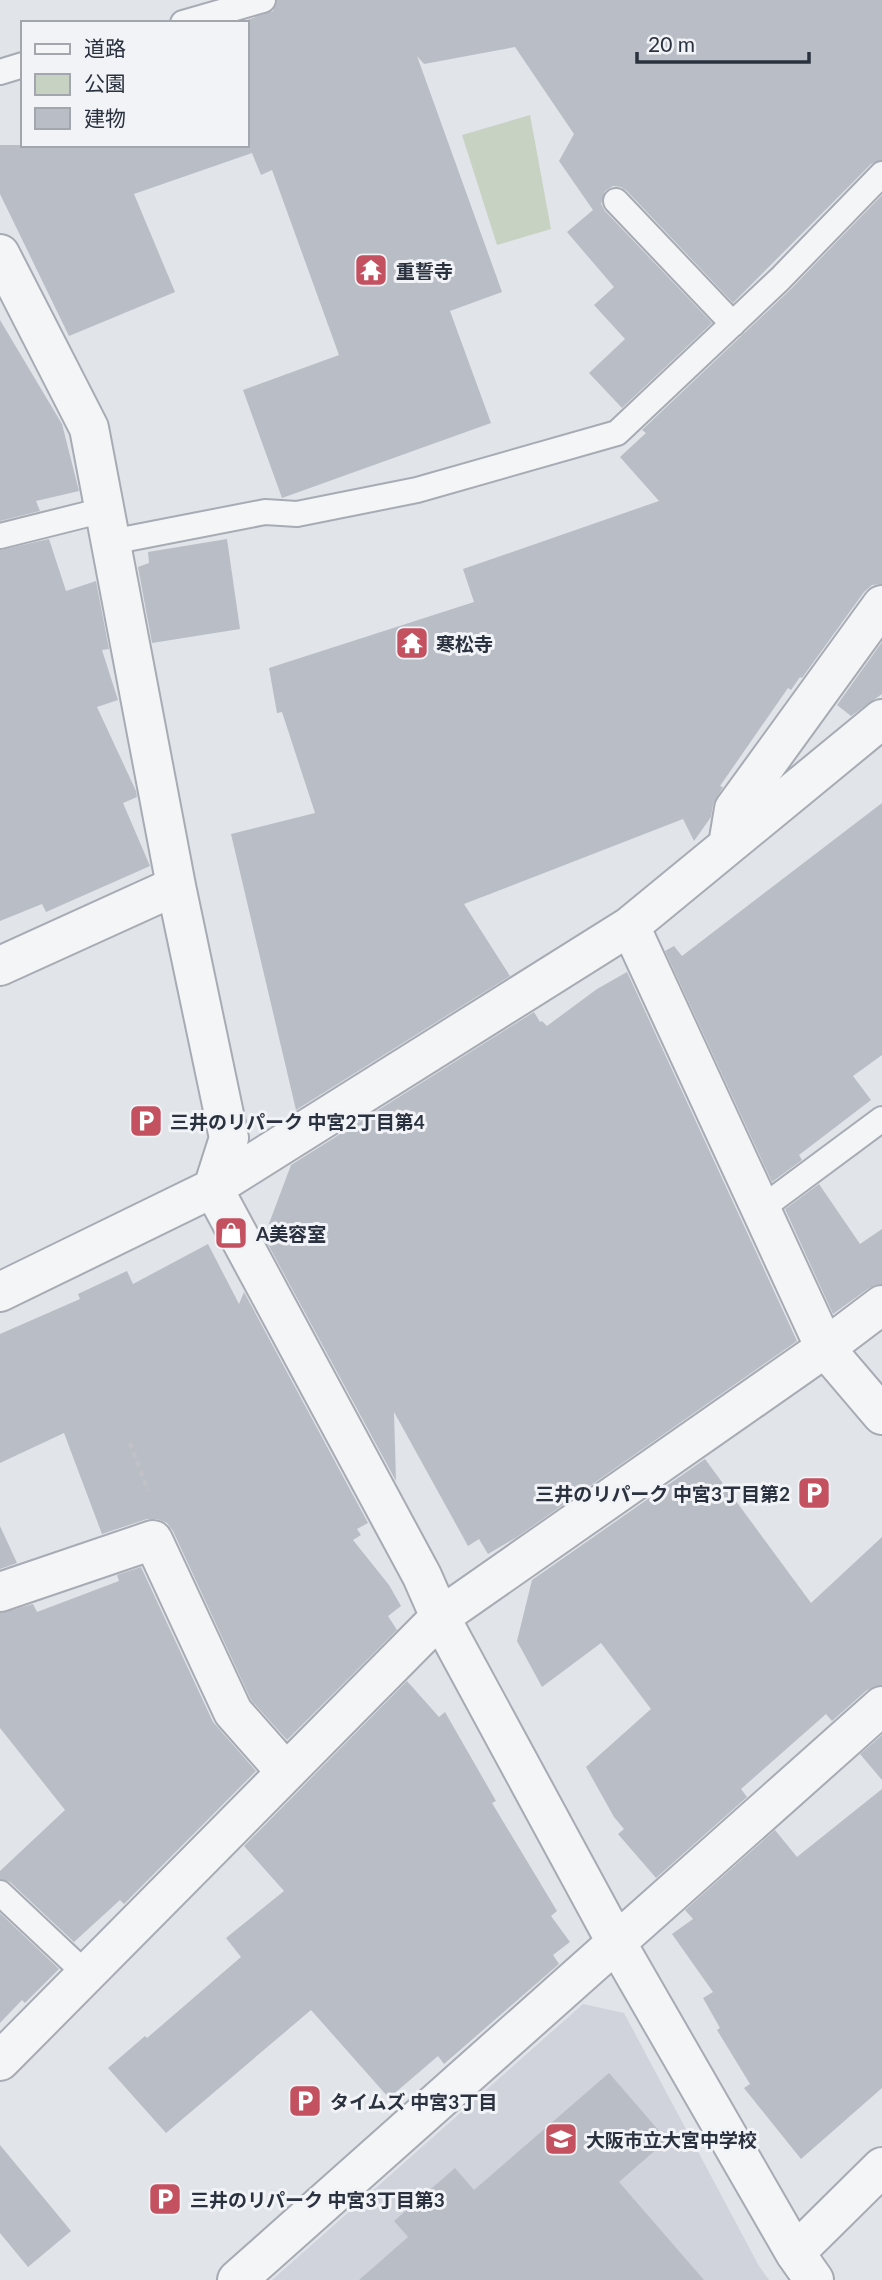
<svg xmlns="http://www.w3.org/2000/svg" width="882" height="2280" font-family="Lato,'Noto Sans JP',sans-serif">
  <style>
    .built { fill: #d0d3db }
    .green { fill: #c7d2c3 }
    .building { fill: #b9bdc5 }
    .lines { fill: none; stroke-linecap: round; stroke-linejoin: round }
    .lane-casing { stroke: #a7abb3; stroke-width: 28 }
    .street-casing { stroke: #a7abb3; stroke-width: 42 }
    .path { stroke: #c0c2c7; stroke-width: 4.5; stroke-dasharray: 5 5; stroke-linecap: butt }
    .lane { stroke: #f4f5f7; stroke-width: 24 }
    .street { stroke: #f4f5f7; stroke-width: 38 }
    .labels { text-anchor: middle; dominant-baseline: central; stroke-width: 6; stroke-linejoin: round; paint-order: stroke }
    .poi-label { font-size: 19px; font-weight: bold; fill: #2b323f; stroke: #f1f3f6; text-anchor: start }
  </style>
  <rect width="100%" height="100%" fill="#e1e4e9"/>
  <path class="built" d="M 583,2004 L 624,2013 L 759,2266 L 769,2280 L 272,2280 Z"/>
  <path class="green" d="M 530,115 L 551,229 L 497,245 L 462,135 Z"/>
  <path class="building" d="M 277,0 L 882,0 L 882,160 L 871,164 L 733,303 L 627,191 L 621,187 L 613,186 L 605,191 L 601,204 L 605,211 L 712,323 L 622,408 L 589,373 L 625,339 L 594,305 L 614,287 L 567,232 L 593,210 L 559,161 L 574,134 L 515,47 L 424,64 L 417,56 L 502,292 L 450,311 L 491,423 L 282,498 L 243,390 L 339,355 L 272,170 L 261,175 L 252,153 L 134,194 L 175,292 L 69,336 L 0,194 L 0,145 L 249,145 L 247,141 L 247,20 L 273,11 Z
    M 882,195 L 882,584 L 872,585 L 864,592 L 802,678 L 800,677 L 791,690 L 788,688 L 720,786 L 723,787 L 713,805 L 711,817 L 694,841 L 683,819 L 464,904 L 510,976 L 296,1110 L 231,834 L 315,813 L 282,712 L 277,713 L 269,668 L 474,602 L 463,569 L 659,501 L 620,457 L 646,433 L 642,430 L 790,290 Z
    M 0,320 L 62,424 L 79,491 L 36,501 L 40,511 L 0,521 Z
    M 49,539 L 66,591 L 96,581 L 109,649 L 102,650 L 118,700 L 97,707 L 136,791 L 137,797 L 123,803 L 150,866 L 46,912 L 42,904 L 0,921 L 0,550 Z
    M 227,539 L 240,629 L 152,643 L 138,567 L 149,563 L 148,552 Z
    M 882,642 L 882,694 L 851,716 L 837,705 Z
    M 882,803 L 882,1055 L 853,1076 L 871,1100 L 799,1155 L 802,1160 L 772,1182 L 665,951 L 674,946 L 682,956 Z
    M 627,972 L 797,1341 L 517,1537 L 488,1554 L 479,1539 L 468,1546 L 394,1412 L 396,1481 L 264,1237 L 291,1165 L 534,1012 L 540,1022 L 542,1021 L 547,1026 L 597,989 Z
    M 819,1184 L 860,1244 L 882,1229 L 882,1284 L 869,1288 L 833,1314 L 785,1209 Z
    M 208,1244 L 239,1304 L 244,1292 L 368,1523 L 357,1529 L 361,1535 L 353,1540 L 389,1585 L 401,1606 L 388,1616 L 397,1630 L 287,1740 L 251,1700 L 173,1531 L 167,1523 L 157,1519 L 147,1519 L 102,1534 L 64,1433 L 0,1463 L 0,1334 L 80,1299 L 78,1294 L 127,1271 L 133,1284 Z
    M 705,1459 L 811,1603 L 882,1537 L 882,1685 L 867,1690 L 832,1721 L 826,1714 L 741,1789 L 747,1797 L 656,1878 L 618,1834 L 624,1829 L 614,1817 L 586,1767 L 651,1709 L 601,1643 L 542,1687 L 517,1641 L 532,1580 Z
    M 0,1526 L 17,1563 L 0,1569 Z
    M 141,1567 L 213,1722 L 256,1771 L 130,1898 L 124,1904 L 120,1900 L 74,1942 L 10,1882 L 0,1879 L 0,1871 L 65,1810 L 0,1728 L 0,1613 L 33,1604 L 37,1612 L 119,1581 L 117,1575 Z
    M 407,1681 L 439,1717 L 445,1712 L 496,1801 L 492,1803 L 557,1911 L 551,1916 L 570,1942 L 553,1955 L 559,1964 L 444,2064 L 438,2056 L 389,2098 L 311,2010 L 166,2133 L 108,2068 L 145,2036 L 147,2038 L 241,1957 L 226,1938 L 284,1891 L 244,1846 Z
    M 882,1735 L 882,1780 L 860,1754 Z
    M 882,1789 L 882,2088 L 801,2159 L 744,2088 L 750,2084 L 717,2030 L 720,2028 L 703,1998 L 713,1992 L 672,1934 L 693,1919 L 685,1910 L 775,1830 L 797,1857 Z
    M 0,1913 L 59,1969 L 25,2003 L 22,2000 L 0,2023 Z
    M 609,2073 L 667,2140 L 619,2182 L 704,2280 L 359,2280 L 408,2237 L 394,2221 L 455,2168 L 474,2190 Z
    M 0,2145 L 71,2231 L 28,2267 L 0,2233 Z"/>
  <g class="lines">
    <defs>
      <path id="lane" d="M 183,23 L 263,0
        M 0,72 L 23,65
        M 616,201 L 733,324
        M 0,536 L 104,510
        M 111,542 L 265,512 L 297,514 L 417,490 L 617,433 L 780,279 L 882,174
        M 762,1208 L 882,1119
        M 0,1893 L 86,1974"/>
      <path id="street" d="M 0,254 L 89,428 L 176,886 L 229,1138 L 213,1188 L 422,1576 L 440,1617 L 616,1942 L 795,2253 L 814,2280
        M 728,845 L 734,809 L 882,605
        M 630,926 L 825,1348 L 882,1415
        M 0,966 L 176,886
        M 0,1292 L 213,1188 L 630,926 L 882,719
        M 0,1592 L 153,1540 L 233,1712 L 286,1772
        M 0,2061 L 440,1617 L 825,1348 L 882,1305
        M 795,2253 L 882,2167
        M 237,2280 L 882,1706"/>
    </defs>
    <use href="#lane" class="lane-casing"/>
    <use href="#street" class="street-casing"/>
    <path class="path" d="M 130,1443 L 148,1491"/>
    <use href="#lane" class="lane"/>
    <use href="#street" class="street"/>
  </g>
  <defs>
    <symbol id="temple-square" viewBox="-11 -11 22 22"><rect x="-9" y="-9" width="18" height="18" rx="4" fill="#c35160" stroke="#f1f3f6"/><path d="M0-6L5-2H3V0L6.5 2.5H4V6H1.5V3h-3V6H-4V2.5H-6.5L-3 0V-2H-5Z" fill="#fff"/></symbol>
    <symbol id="parking-square" viewBox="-11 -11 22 22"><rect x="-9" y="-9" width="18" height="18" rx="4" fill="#c35160" stroke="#f1f3f6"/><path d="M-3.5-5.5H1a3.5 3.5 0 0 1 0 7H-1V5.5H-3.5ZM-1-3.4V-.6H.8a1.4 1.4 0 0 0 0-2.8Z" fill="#fff"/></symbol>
    <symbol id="shop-square" viewBox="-11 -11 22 22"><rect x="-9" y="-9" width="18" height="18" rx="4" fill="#c35160" stroke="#f1f3f6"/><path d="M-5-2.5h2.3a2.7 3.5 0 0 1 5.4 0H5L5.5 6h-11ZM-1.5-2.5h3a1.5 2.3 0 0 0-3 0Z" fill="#fff"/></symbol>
    <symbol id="school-square" viewBox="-11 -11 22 22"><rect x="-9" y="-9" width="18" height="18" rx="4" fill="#c35160" stroke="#f1f3f6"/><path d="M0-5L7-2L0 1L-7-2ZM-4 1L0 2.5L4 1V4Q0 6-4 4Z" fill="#fff"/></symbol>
  </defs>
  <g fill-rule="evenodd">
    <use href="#temple-square" x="352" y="251" width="38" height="38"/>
    <use href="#temple-square" x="393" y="624" width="38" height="38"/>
    <use href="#parking-square" x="127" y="1102" width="38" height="38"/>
    <use href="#shop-square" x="212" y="1214" width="38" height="38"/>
    <use href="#parking-square" x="795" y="1474" width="38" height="38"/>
    <use href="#parking-square" x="286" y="2082" width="38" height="38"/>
    <use href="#school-square" x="542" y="2120" width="38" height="38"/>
    <use href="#parking-square" x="146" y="2180" width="38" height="38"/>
  </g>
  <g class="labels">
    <g class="poi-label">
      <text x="396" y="270">重誓寺</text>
      <text x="436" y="643">寒松寺</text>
      <text x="170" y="1121">三井のリパーク 中宮2丁目第4</text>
      <text x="256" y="1233">A美容室</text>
      <text x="790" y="1493" text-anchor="end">三井のリパーク 中宮3丁目第2</text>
      <text x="330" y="2101">タイムズ 中宮3丁目</text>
      <text x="586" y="2139">大阪市立大宮中学校</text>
      <text x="190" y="2199">三井のリパーク 中宮3丁目第3</text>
    </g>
  </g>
  <rect x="21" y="21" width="228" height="126" fill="#f1f3f6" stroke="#a2a6ad" stroke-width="2"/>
  <rect x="35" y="44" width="35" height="10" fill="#f4f5f7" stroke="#a2a6ad" stroke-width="2"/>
  <text x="84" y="56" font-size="21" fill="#2b323f">道路</text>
  <rect x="35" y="74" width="35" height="21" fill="#c7d2c3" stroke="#a2a6ad" stroke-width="2"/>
  <text x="84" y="91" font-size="21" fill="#2b323f">公園</text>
  <rect x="35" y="108" width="35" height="21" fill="#b9bdc5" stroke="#a2a6ad" stroke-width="2"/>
  <text x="84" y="126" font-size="21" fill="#2b323f">建物</text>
  <path d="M637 52v10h172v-10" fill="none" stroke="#2b323f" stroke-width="3.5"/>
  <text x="648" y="52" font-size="21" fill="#2b323f" stroke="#f1f3f6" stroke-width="5" paint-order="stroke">20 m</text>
</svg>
